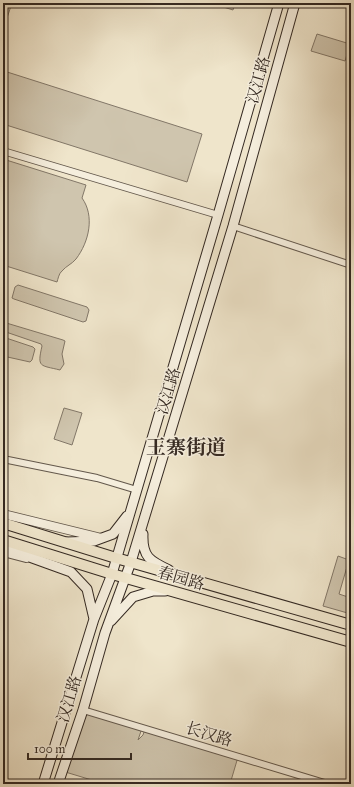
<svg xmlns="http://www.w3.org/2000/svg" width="354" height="787" font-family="'IM FELL Great Primer','Noto Serif SC',serif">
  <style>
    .green { fill: #cfc5ae; stroke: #827768 }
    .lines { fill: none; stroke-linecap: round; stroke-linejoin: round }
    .minor-casing { stroke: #63584c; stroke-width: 8 }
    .tertiary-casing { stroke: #63584c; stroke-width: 10 }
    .secondary-casing { stroke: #342922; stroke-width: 11 }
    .primary-casing { stroke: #342922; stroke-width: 12 }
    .minor { stroke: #f5eedd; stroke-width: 6 }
    .tertiary { stroke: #f5eedd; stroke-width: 8 }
    .secondary { stroke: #f5eedd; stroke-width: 9 }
    .primary { stroke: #efe5cb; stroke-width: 10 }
    .labels { text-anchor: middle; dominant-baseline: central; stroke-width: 3; stroke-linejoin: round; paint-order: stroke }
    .street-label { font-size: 16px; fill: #342922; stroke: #f5eedd }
    .district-label { font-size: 20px; font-weight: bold; fill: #342922; stroke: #f5eedd }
  </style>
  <rect width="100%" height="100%" fill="#efe5cb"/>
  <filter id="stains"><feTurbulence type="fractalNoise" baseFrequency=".005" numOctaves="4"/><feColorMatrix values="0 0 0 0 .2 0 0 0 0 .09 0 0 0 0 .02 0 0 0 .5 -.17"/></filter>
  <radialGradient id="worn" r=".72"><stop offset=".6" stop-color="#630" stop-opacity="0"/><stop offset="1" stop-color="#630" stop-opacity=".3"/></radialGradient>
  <path class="green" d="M 4,3 L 12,3 L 3,30 L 3,7 Z
    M 218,3 L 235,3 L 233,10 L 217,5 Z
    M 317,34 L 350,44 L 345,61 L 311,51 Z
    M 4,71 L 202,134 L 187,182 L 3,124 L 3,75 Z
    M 3,159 L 86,185 L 82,198 C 95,216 89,242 76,259 C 72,264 66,266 62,271 C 59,273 58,279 57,282 L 3,265 Z
    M 18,285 L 87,307 L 89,310 L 86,321 L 83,322 L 14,299 L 12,298 L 15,287 Z
    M 3,322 L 63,340 L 65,341 L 62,354 L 64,364 L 60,370 C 40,365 37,368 42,346 L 41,344 L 3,331 Z
    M 3,337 L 33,347 L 35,349 L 32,360 L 30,362 L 3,356 Z
    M 64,408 L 82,413 L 72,445 L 54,439 Z
    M 338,556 L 349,560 L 339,594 L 351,598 L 351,614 L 323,606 Z
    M 83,710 L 142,728 L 138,740 L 143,735 L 145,729 L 238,757 L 230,784 L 105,784 L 62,771 Z"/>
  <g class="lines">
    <defs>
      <path id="minor" d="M 3,151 L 218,215
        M 233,226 L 351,265
        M 3,459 L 97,478 L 137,490
        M 83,710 L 328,784"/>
      <path id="tertiary" d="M 3,514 L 101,538
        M 3,552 L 26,558"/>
      <path id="secondary" d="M 143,534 C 142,557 150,561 169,570
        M 67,542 L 94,541 L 113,534 L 127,516
        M 3,543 L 24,555 L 71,572 L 87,589 L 94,619
        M 111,621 L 133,597 L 153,591 L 165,591
        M 43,784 L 94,619 L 112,574 L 218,215 L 279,3
        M 58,784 L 83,710 L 105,633 L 131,562 L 233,226 L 295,3"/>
      <path id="primary" d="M 3,523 L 116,558 L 351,625
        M 3,540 L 112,574 L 351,642"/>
    </defs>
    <use href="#minor" class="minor-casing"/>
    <use href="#tertiary" class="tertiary-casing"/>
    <use href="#secondary" class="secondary-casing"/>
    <use href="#primary" class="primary-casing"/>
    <use href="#minor" class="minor"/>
    <use href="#tertiary" class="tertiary"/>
    <use href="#secondary" class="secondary"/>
    <use href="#primary" class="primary"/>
  </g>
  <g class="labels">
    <g class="street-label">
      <text transform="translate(258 80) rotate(-74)">汉江路</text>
      <text transform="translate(168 391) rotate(-73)">汉江路</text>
      <text transform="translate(181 578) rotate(16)">春园路</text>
      <text transform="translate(69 699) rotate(-73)">汉江路</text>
      <text transform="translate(209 734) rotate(17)">长汉路</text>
    </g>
    <g class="district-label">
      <text x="186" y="447">王寨街道</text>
    </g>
  </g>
  <rect width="354" height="787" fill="none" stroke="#efe5cb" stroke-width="16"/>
  <rect x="4" y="4" width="346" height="779" fill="none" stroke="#342922" stroke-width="2"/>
  <rect x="8" y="8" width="338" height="771" fill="none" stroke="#342922"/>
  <path d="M28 753v6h103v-6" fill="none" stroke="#342922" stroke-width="2"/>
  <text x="34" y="753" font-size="12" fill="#342922" stroke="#f5eedd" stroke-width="3" paint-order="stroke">100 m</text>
  <rect width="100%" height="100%" filter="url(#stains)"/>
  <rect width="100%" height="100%" fill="url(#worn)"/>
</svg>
